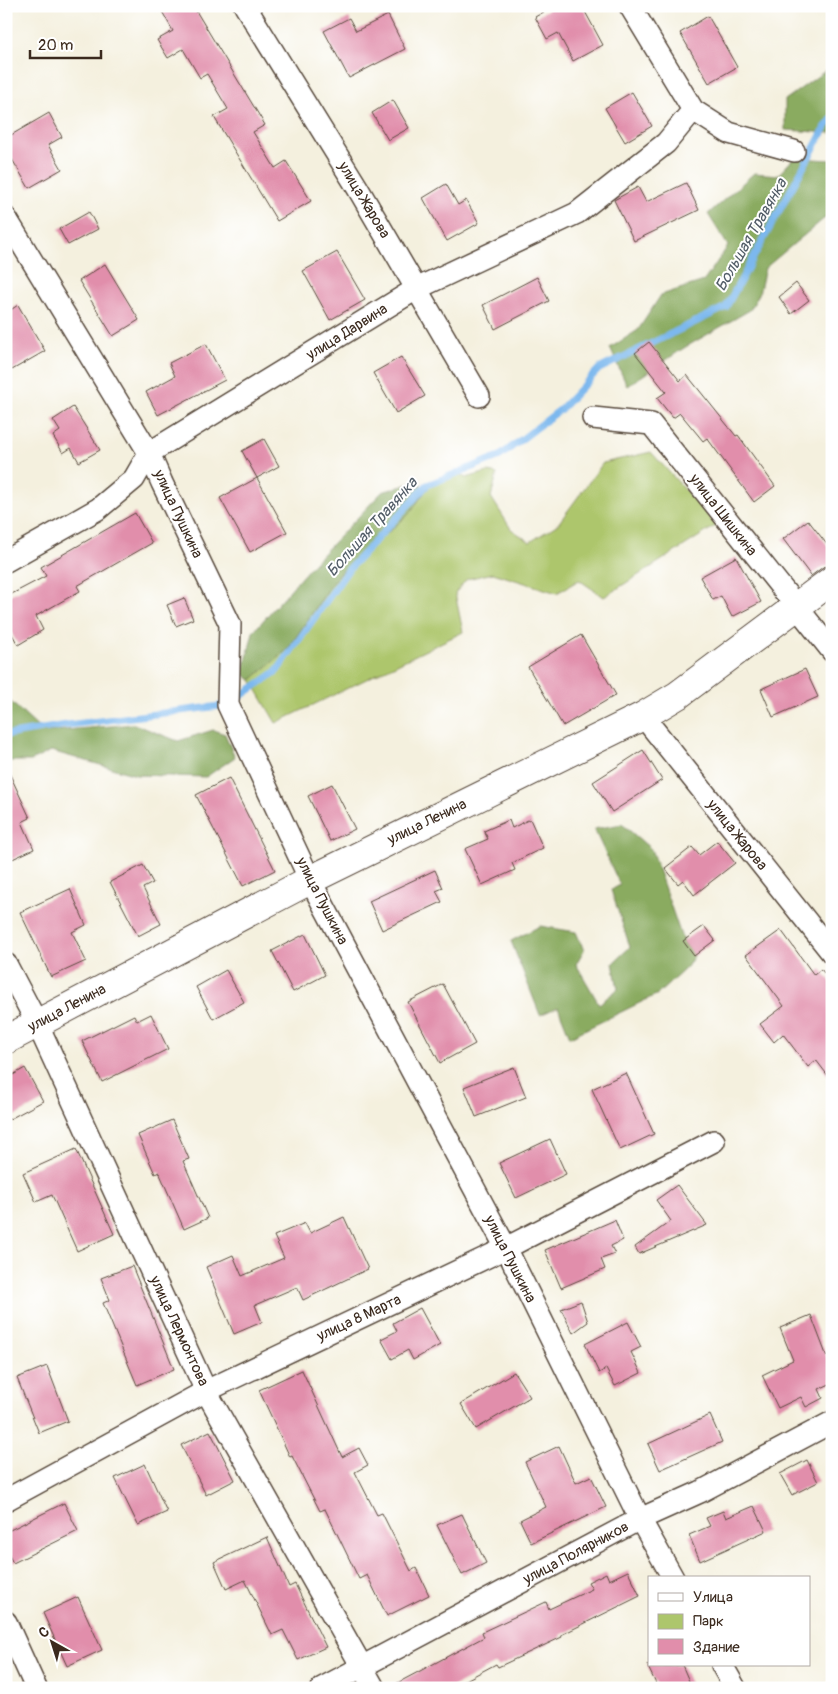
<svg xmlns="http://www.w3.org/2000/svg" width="838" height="1694" font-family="Pangolin,sans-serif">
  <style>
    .green { fill: #adc66c; stroke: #747845 }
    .forest { fill: #8aab60; stroke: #626a3f }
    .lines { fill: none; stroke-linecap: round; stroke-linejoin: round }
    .stream { stroke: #7bb8ee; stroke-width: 7 }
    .building { fill: #e18eab }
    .street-casing { stroke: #57483b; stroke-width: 24 }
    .secondary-casing { stroke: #57483b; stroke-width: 30 }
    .street { stroke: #fff; stroke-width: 21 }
    .secondary { stroke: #fff; stroke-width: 28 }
    .labels { text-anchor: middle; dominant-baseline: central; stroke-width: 4; stroke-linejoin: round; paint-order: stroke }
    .street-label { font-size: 15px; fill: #3b2a1e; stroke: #fff }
    .water-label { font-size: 16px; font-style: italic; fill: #515c67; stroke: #fff }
  </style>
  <rect width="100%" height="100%" fill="#fff"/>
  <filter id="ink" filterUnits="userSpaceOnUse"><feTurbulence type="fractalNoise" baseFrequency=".02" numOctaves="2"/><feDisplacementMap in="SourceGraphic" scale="10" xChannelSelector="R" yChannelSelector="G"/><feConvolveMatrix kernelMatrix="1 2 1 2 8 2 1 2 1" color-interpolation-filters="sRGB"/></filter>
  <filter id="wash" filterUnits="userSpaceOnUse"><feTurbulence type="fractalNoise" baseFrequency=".0096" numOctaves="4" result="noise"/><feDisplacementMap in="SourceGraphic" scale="20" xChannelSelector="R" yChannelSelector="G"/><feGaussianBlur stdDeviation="1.12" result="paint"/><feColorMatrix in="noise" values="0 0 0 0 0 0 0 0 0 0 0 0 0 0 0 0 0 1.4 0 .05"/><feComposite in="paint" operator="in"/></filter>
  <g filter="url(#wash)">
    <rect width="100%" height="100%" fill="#f4f0de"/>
    <path class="green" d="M 651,452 L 717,525 L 604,597 L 579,580 L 557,593 L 493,573 L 467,579 L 455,593 L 463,632 L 276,723 L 251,680 L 288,649 L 338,575 L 408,515 L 424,493 L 433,484 L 458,474 L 466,478 L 488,472 L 497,474 L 491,497 L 511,529 L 530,542 L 558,524 L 603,463 Z"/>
    <path class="forest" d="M 832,66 L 832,133 L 785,130 L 785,100 Z
      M 794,158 L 832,160 L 832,212 L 765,268 L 759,294 L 750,310 L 684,348 L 627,386 L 610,348 L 638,330 L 661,295 L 704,281 L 728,246 L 708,214 L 754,173 L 778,175 Z
      M 419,481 L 424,493 L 408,515 L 338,575 L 288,649 L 251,680 L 243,674 L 253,632 L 312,565 L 382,492 Z
      M 6,701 L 11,702 L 43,732 L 134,724 L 178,741 L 213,730 L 225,734 L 235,757 L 206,777 L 136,775 L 51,751 L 31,761 L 6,761 Z
      M 622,824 L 651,849 L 683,941 L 694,956 L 687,967 L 658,994 L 570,1037 L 558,1007 L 540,1015 L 511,941 L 540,926 L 576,932 L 584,950 L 576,964 L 599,1004 L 618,989 L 613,963 L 630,947 L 611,890 L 620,885 L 594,829 Z"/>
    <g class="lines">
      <path class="stream" d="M 6,735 L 67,725 L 228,705 L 277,671 L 348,570 L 427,485 L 500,456 L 561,409 L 599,369 L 726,307 L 825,128 L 832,119"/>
    </g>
    <g id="blocks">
      <path class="building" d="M 159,6 L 193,6 L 265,125 L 253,132 L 275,168 L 286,161 L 311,201 L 277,221 L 214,117 L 228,109 L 207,74 L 200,78 L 183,49 L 168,58 L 157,40 L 173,31 Z
        M 554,6 L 582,6 L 603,45 L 573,61 L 558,33 L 547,39 L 535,17 Z
        M 388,15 L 405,49 L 349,78 L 324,31 L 349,18 L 356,31 Z
        M 708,16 L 737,67 L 709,83 L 680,33 Z
        M 632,92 L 652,126 L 625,142 L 605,108 Z
        M 393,100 L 409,128 L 388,140 L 372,113 Z
        M 49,113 L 62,137 L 48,145 L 62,169 L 29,188 L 6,149 L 6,138 Z
        M 686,183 L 699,210 L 634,241 L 614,200 L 638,187 L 646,202 Z
        M 446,184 L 458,205 L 466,200 L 479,223 L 447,241 L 423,198 Z
        M 89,212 L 98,229 L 68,245 L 59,229 Z
        M 337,252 L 365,300 L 330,320 L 303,271 Z
        M 105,264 L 139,320 L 113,336 L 79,281 Z
        M 537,277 L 549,301 L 495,329 L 483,305 Z
        M 796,283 L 809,300 L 791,314 L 779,297 Z
        M 18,305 L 45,351 L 12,370 L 6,359 L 6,313 Z
        M 649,342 L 680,381 L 687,375 L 736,436 L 738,435 L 775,486 L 754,502 L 707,438 L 703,441 L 680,413 L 673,418 L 657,398 L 666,392 L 635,353 Z
        M 206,344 L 225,380 L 158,415 L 146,392 L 175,376 L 169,363 Z
        M 401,357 L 425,396 L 396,413 L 373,373 Z
        M 73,407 L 100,450 L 79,462 L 71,448 L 63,453 L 53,436 L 60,431 L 53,420 Z
        M 264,439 L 279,466 L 257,478 L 242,451 Z
        M 257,478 L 287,532 L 250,552 L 220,498 Z
        M 135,513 L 152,543 L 77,586 L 80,591 L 36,616 L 43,630 L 18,645 L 6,623 L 6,597 L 46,576 L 41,567 Z
        M 808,520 L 832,551 L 832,565 L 823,567 L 811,576 L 783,539 Z
        M 736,557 L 761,602 L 732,617 L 721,596 L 713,600 L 700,577 Z
        M 184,598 L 193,619 L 176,626 L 167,605 Z
        M 581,635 L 616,695 L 563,726 L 528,667 Z
        M 805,669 L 818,697 L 773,717 L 761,689 Z
        M 643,750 L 662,780 L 612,812 L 593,782 Z
        M 6,766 L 30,818 L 22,822 L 34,849 L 6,862 Z
        M 229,778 L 275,870 L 243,886 L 196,795 Z
        M 332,784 L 355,829 L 330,841 L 308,796 Z
        M 530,819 L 543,848 L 512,863 L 515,870 L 482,885 L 465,849 L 488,839 L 484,831 L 509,820 L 512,828 Z
        M 717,841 L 735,863 L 694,895 L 683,880 L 678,884 L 665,868 L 692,847 L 699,855 Z
        M 143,865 L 153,883 L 143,888 L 161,924 L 138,936 L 110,882 Z
        M 435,870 L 443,888 L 436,891 L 442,902 L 382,930 L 369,901 Z
        M 70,889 L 86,925 L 72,932 L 86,961 L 51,977 L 20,912 Z
        M 704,926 L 715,940 L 694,956 L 683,941 Z
        M 781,930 L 814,975 L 821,969 L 832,983 L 832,1081 L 816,1060 L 808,1067 L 783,1034 L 774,1042 L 760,1024 L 784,1006 L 746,955 Z
        M 305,934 L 325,975 L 293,992 L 272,951 Z
        M 226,970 L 244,1002 L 213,1019 L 196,987 Z
        M 443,984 L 475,1044 L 440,1063 L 408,1002 Z
        M 151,1014 L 168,1049 L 102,1082 L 82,1041 L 134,1015 L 137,1021 Z
        M 514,1067 L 526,1097 L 476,1117 L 464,1087 Z
        M 25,1068 L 43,1101 L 6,1121 L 6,1079 Z
        M 626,1073 L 654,1134 L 620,1150 L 592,1089 Z
        M 172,1120 L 189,1159 L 183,1161 L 208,1218 L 184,1229 L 159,1172 L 155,1174 L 138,1135 Z
        M 550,1139 L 566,1174 L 516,1198 L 499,1163 Z
        M 76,1149 L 114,1234 L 77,1251 L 52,1195 L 36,1202 L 23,1173 Z
        M 677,1185 L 707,1225 L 639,1254 L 635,1247 L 671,1221 L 656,1200 Z
        M 344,1217 L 368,1269 L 303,1300 L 297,1287 L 255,1305 L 262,1322 L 234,1334 L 206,1267 L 233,1255 L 242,1276 L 284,1258 L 274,1236 L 305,1223 L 310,1233 Z
        M 615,1220 L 623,1240 L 611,1246 L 615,1254 L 601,1259 L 605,1269 L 561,1288 L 545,1250 Z
        M 132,1266 L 174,1369 L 137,1385 L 103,1303 L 110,1300 L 101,1278 Z
        M 581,1301 L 588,1322 L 573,1333 L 561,1309 Z
        M 420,1308 L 440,1345 L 413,1360 L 408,1350 L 392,1359 L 381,1339 L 397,1331 L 393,1323 Z
        M 811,1315 L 827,1357 L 832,1355 L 832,1383 L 819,1389 L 823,1398 L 806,1407 L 801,1397 L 778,1408 L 762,1375 L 793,1360 L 780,1328 Z
        M 628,1322 L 641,1347 L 631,1352 L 641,1373 L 615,1386 L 606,1369 L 599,1373 L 585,1344 Z
        M 47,1366 L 68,1421 L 39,1433 L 17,1378 Z
        M 302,1370 L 342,1457 L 359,1448 L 368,1465 L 355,1472 L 377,1515 L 382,1513 L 411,1571 L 416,1568 L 429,1595 L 387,1616 L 367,1575 L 359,1579 L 325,1509 L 320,1511 L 292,1456 L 290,1457 L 259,1390 Z
        M 514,1372 L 530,1397 L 476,1429 L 461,1404 Z
        M 710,1415 L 722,1442 L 660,1470 L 648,1444 Z
        M 210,1431 L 235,1480 L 206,1495 L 181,1445 Z
        M 559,1446 L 576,1483 L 591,1476 L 606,1507 L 531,1543 L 520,1520 L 546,1507 L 525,1462 Z
        M 807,1460 L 818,1482 L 792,1495 L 780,1474 Z
        M 145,1464 L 167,1512 L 138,1525 L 115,1478 Z
        M 64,1503 L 78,1531 L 13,1563 L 6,1550 L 6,1532 Z
        M 754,1506 L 766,1531 L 700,1561 L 689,1535 L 710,1526 L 706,1518 L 723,1511 L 726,1518 Z
        M 462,1514 L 486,1563 L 462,1575 L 437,1525 Z
        M 267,1537 L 289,1587 L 295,1584 L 326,1647 L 298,1660 L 283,1630 L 272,1635 L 245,1580 L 226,1589 L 214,1562 Z
        M 628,1571 L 640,1596 L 561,1635 L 562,1637 L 498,1667 L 496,1664 L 451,1688 L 388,1688 L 484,1637 L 482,1632 L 546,1602 L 549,1609 L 592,1589 L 588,1582 L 606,1573 L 609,1580 Z
        M 78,1597 L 102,1650 L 67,1666 L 43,1613 Z
        M 647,1665 L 682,1665 L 692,1688 L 658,1688 Z"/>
    </g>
  </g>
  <g filter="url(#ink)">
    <use href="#blocks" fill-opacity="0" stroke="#57483b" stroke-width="1"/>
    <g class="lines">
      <defs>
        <path id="street" d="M 245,6 L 357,187 L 479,396
          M 630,6 L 693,110 L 729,133 L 794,151
          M 6,218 L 149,453 L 162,483 L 230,624 L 228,705 L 310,880 L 506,1248 L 640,1519 L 673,1578
          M 593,418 L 651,424 L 832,651
          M 6,561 L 98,509 L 134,479 L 149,453 L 416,289 L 577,213 L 666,143 L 693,110
          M 643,716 L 832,953
          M 6,964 L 37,1023 L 206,1391 L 374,1688
          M 6,1500 L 206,1391 L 506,1248 L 714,1141
          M 6,1622 L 36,1688
          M 722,1665 L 735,1688
          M 322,1688 L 640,1519 L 700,1492 L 832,1422"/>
        <path id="secondary" d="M 6,1040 L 310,880 L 643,716 L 678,695 L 832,580"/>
      </defs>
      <use href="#street" class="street-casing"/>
      <use href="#secondary" class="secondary-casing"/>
      <use href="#street" class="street"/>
      <use href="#secondary" class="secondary"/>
    </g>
  </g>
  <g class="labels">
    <g class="street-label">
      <text transform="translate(364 200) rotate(59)">улица Жарова</text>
      <text transform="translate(347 332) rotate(-32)">улица Дарвина</text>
      <text transform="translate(178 514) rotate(65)">улица Пушкина</text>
      <text transform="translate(723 515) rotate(52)">улица Шишкина</text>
      <text transform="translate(427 822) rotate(-26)">улица Ленина</text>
      <text transform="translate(737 835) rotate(51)">улица Жарова</text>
      <text transform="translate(322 901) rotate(63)">улица Пушкина</text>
      <text transform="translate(67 1008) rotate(-28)">улица Ленина</text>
      <text transform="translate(510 1259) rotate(63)">улица Пушкина</text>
      <text transform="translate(359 1318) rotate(-25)">улица 8 Марта</text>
      <text transform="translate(179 1331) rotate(65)">улица Лермонтова</text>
      <text transform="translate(576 1553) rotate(-28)">улица Полярников</text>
    </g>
    <g class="water-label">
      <text transform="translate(751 235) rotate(-60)">Большая Травянка</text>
      <text transform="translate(372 527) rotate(-48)">Большая Травянка</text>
    </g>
  </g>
  <rect width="838" height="1694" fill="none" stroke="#fff" stroke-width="25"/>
  <rect x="648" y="1576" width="162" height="90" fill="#ffffff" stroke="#b1aaa5"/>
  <rect x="658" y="1593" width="25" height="8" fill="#ffffff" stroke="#b1aaa5"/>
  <text x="693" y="1602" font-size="15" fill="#3b2a1e">Улица</text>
  <rect x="658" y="1614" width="25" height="15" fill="#adc66c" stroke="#b1aaa5"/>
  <text x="693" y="1626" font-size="15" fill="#3b2a1e">Парк</text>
  <rect x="658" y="1639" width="25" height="15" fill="#e18eab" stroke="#b1aaa5"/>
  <text x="693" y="1652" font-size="15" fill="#3b2a1e">Здание</text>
  <g transform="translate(52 1642) rotate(321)" stroke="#ffffff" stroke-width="4" paint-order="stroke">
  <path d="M0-4L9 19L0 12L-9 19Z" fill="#3b2a1e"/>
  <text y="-8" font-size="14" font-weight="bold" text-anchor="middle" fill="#3b2a1e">С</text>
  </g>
  <path d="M30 50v8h71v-8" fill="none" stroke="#3b2a1e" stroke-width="2.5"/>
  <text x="38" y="50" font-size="15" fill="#3b2a1e" stroke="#ffffff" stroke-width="4" paint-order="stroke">20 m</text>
</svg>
